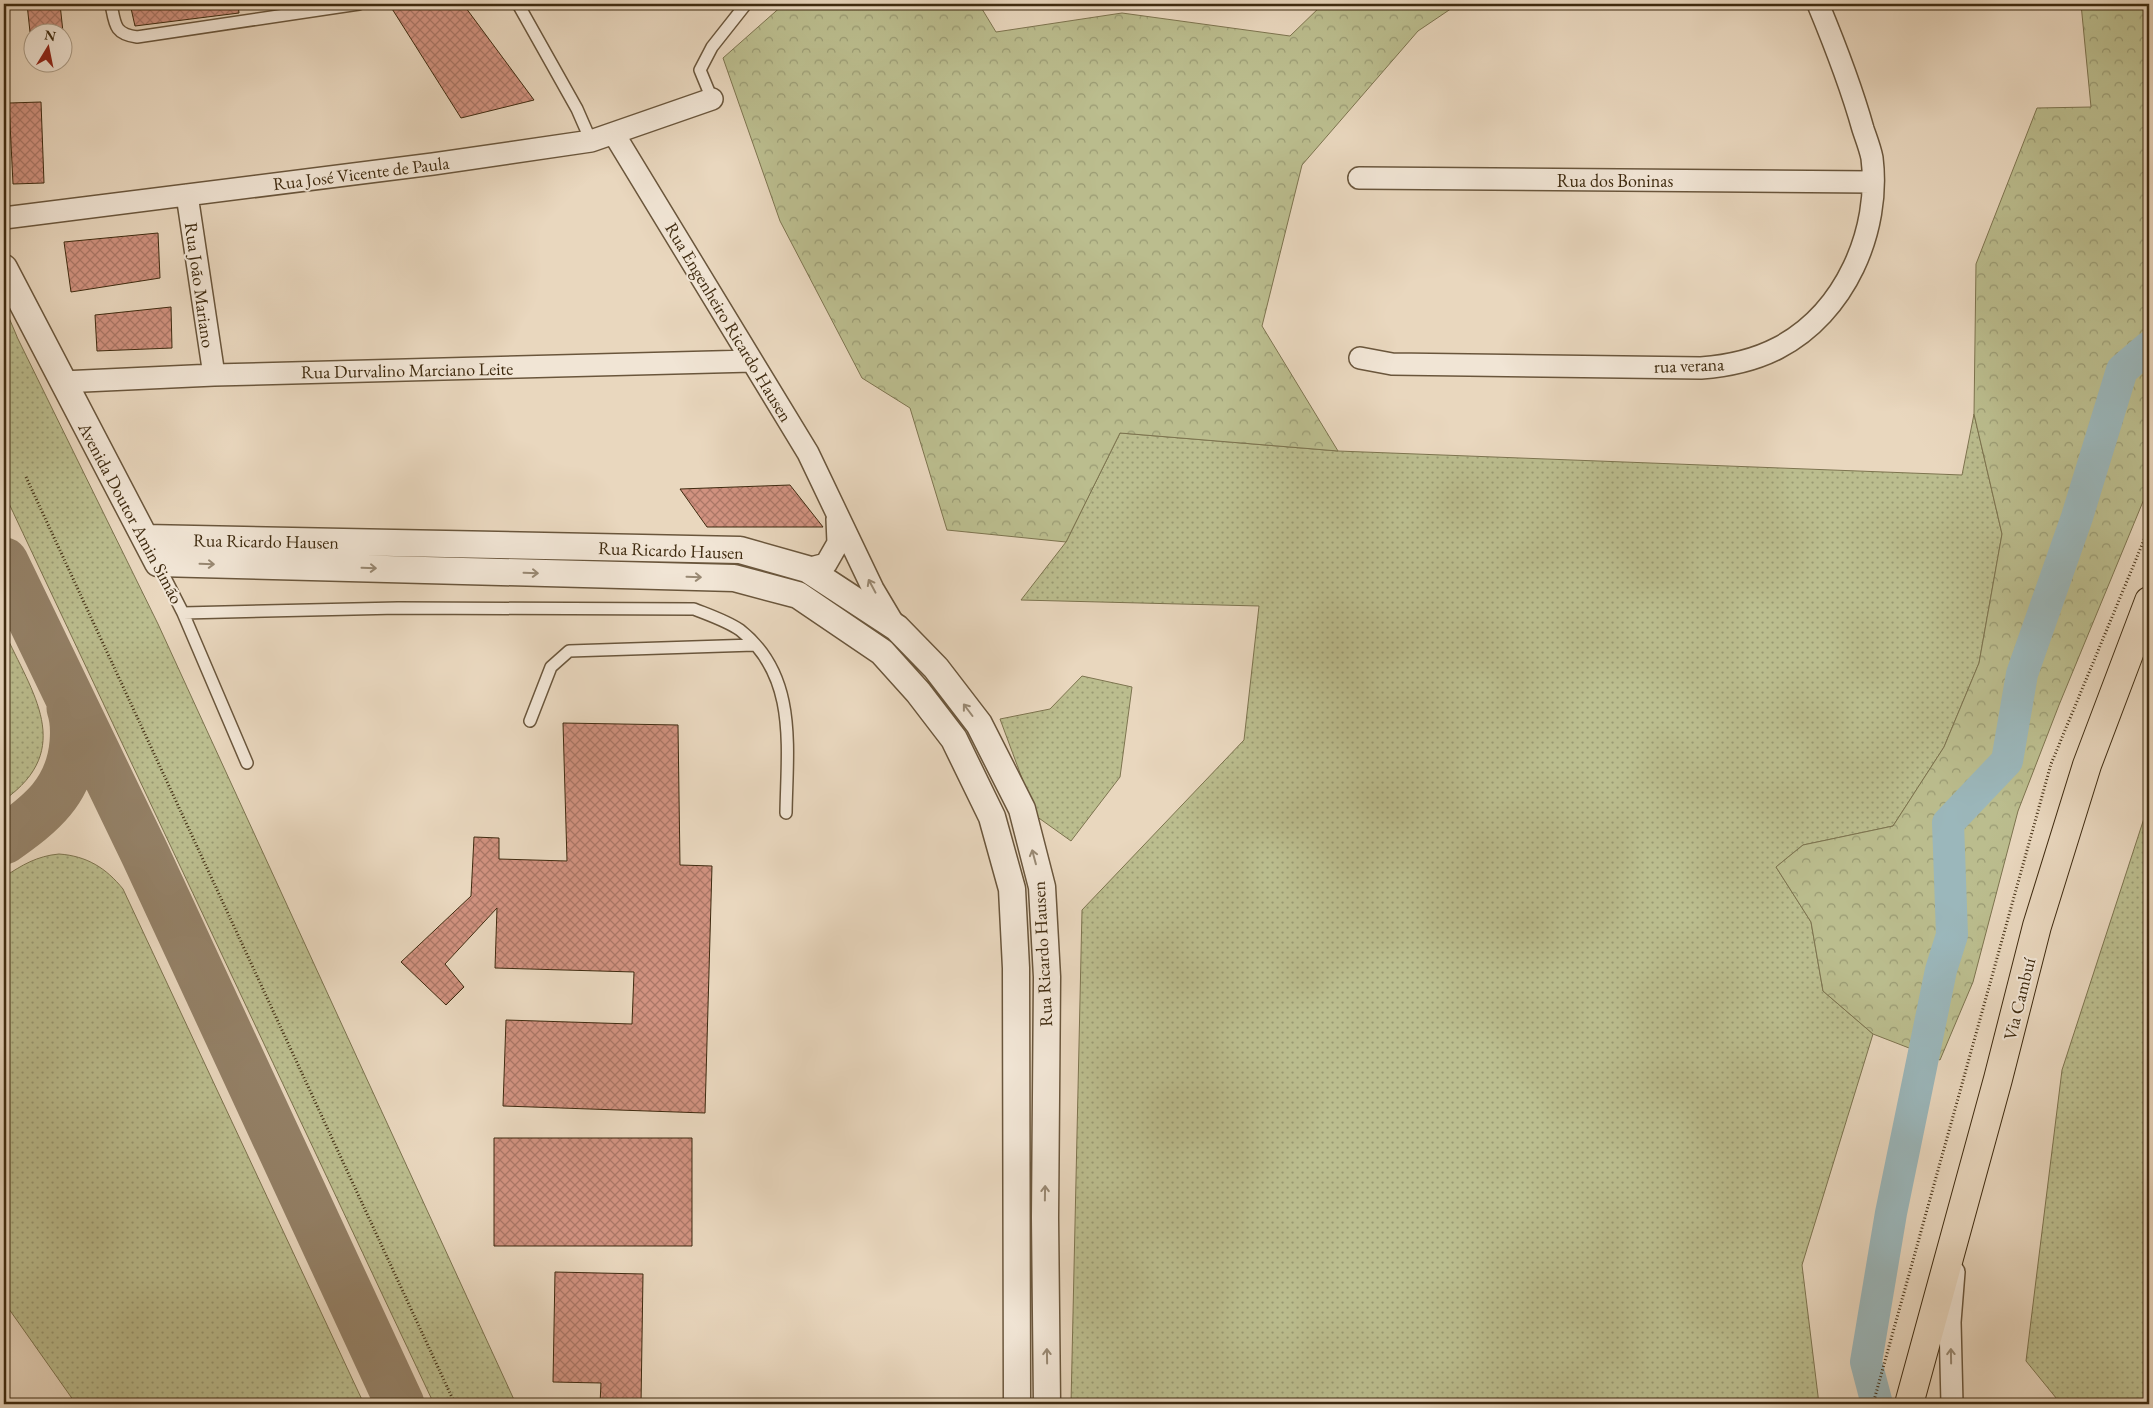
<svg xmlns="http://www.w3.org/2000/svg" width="2153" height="1408" font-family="'EB Garamond',serif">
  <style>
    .grass { fill: url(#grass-dots); stroke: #7d744f }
    .forest { fill: url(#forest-crowns); stroke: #7d744f }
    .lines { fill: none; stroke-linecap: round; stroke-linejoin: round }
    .river { stroke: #9bb7bb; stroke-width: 32 }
    .taxiway { stroke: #948167; stroke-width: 49 }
    .building { fill: url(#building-cross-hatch); stroke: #3f2b10 }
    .service-casing { stroke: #6a563c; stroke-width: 14 }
    .minor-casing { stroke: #6a563c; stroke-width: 24 }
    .tertiary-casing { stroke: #6a563c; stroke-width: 29 }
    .primary-casing { stroke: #3f2b10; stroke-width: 30 }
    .path { stroke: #3f2b10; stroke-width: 3; stroke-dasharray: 1 2.5; stroke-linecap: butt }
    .service { stroke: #f1e5d5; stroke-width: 11 }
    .minor { stroke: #f1e5d5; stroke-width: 21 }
    .tertiary { stroke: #f1e5d5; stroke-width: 26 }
    .primary { stroke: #e9d7be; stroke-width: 28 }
    .oneway { stroke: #988872 }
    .labels { text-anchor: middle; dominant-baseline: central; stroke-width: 4; stroke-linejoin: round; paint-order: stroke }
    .street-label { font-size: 18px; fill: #3f2b10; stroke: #f1e5d5 }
  </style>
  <defs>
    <pattern id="grass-dots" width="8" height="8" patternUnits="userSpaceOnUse" patternTransform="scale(1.25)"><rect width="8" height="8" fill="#bbbd8e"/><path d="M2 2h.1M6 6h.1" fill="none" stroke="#999a73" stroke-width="1.8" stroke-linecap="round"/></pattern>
    <pattern id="forest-crowns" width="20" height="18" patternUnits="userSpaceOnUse" patternTransform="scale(1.25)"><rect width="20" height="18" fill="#bbbd8e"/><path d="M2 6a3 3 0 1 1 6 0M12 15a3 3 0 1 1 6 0" fill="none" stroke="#999a73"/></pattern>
    <pattern id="building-cross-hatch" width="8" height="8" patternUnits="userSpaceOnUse" patternTransform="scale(1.25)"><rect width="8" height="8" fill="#d19280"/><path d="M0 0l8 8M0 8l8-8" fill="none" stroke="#ab7767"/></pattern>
  </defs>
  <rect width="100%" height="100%" fill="#e9d7be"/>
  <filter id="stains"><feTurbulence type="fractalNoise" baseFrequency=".004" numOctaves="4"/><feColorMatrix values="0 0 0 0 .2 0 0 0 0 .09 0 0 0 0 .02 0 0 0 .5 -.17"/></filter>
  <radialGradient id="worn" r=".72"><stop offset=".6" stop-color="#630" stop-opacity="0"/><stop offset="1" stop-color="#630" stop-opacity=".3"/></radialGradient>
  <path class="grass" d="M 4,306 L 18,339 L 158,624 L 516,1404 L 434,1404 L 4,493 Z
    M 1974,414 L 2002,534 L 1979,663 L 1944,747 L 1893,826 L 1803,845 L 1776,867 L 1811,922 L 1823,991 L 1873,1034 L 1802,1265 L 1819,1404 L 1071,1404 L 1082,910 L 1244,740 L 1259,606 L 1021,600 L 1066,542 L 1120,433 L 1338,451 L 1962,475 Z
    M 4,631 C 32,693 76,749 4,800 Z
    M 1082,676 L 1132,687 L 1120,777 L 1071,841 L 1036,816 L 1000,719 L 1050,709 Z
    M 2149,803 L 2149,1404 L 2061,1404 L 2026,1361 L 2062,1070 Z
    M 59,854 C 87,856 106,868 123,889 L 364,1404 L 76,1404 L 4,1302 L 4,877 C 22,865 37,856 59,854 Z"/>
  <path class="forest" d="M 784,4 L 979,4 L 996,32 L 1122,13 L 1290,36 L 1323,4 L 1458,4 L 1418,31 L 1302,165 L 1262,326 L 1338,451 L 1120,433 L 1066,542 L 947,530 L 910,408 L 862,378 L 780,221 L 723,58 Z
    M 2081,4 L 2149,4 L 2149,487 L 2059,705 L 2018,811 L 1973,982 L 1940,1060 L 1873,1034 L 1823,991 L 1811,922 L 1776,867 L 1803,845 L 1893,826 L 1944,747 L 1979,663 L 2002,534 L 1974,414 L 1976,264 L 2037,108 L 2091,107 Z"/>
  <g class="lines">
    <path class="river" d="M 1877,1404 L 1866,1362 L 1891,1213 L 1941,970 L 1952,935 L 1948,823 L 2007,761 L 2022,674 L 2077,517 L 2122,370 L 2149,347"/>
    <path class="taxiway" d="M 4,562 L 145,854 L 400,1404
      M 4,840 C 41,814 70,791 74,743 C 75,731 75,720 71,708"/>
  </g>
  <path class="building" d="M 27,4 L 60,4 L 63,32 L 30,32 Z
    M 130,4 L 238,4 L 239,13 L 135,26 Z
    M 389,4 L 463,4 L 534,100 L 461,118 Z
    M 41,102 L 44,183 L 13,184 L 9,103 Z
    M 158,233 L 160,278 L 71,292 L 64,242 Z
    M 171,307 L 172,348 L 97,351 L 95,315 Z
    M 790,485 L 823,527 L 707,527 L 680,489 Z
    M 563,723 L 678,725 L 680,865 L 712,866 L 705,1113 L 503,1106 L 506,1020 L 632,1024 L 634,972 L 495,968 L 497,908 L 445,964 L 464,987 L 446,1005 L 401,962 L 471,896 L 474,837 L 499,838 L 499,859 L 567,861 Z
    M 494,1138 L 692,1138 L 692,1246 L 494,1246 Z
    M 555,1272 L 643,1274 L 641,1404 L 600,1404 L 601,1383 L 553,1382 Z"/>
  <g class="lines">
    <defs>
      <path id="service" d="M 111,4 C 115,24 114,34 137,37 L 359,4
        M 518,4 L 577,109 L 591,141
        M 712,99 L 700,70 L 712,47 L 746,4
        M 158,564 L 183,613 L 247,763
        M 183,613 L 398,608 L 694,609 C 709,615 727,621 740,630 C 798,676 787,747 786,813
        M 530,721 L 551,667 L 569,651 L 754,645"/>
      <path id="minor" d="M 614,134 L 808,453 L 873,589 L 895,626
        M 1359,178 L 1872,182
        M 187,195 L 214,375
        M 4,218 L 433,164 L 591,141 L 712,99
        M 1360,358 L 1392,364 L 1701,368 C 1727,366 1755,360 1778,348 C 1845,313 1881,231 1872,158 C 1870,148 1866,138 1863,129 C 1851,86 1835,45 1818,4
        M 62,382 L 214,375 L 752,361
        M 807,569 L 826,564 L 838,543 L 837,519
        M 1952,1404 L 1950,1322 L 1954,1272"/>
      <path id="tertiary" d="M 4,268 L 158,563 L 734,578 L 798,595 L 882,652 L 918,692 L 954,739 L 992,817 L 1012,889 L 1016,968 L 1017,1404
        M 145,538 L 740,550 L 807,569 L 897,628 L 936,668 L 979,724 L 1022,809 L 1042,887 L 1047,977 L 1045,1218 L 1047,1404"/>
      <path id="primary" d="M 1909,1404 L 1998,1079 L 2037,926 L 2087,765 L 2149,601"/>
    </defs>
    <use href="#service" class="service-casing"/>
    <use href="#minor" class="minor-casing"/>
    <use href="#tertiary" class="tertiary-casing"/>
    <use href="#primary" class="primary-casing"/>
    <path class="path" d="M 26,477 L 455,1404
      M 1873,1404 L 2051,764 L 2149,528"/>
    <use href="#service" class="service"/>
    <use href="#minor" class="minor"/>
    <use href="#tertiary" class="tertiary"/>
    <use href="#primary" class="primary"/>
  </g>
  <defs><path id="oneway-shaft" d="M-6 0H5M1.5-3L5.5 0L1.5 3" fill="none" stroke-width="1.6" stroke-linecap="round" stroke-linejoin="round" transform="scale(1.25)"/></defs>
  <g class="oneway">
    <use href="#oneway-shaft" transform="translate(207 564) rotate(2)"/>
    <use href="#oneway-shaft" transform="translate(369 568) rotate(2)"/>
    <use href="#oneway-shaft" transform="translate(531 573) rotate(2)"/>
    <use href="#oneway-shaft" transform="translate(694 577) rotate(2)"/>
    <use href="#oneway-shaft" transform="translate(872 586) rotate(-118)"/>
    <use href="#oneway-shaft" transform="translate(968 710) rotate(-127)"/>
    <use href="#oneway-shaft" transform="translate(1034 857) rotate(-105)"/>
    <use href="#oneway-shaft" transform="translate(1045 1193) rotate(-89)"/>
    <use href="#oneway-shaft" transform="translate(1047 1356) rotate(-91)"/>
    <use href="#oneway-shaft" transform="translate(1951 1356) rotate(-91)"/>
  </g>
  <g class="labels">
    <g class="street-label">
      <text transform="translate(361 173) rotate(-7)">Rua José Vicente de Paula</text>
      <text x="1615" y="180">Rua dos Boninas</text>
      <text transform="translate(200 285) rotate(82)">Rua João Mariano</text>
      <text transform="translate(729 322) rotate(59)">Rua Engenheiro Ricardo Hausen</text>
      <text transform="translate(1689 365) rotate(-2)">rua verana</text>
      <text transform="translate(407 370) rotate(-1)">Rua Durvalino Marciano Leite</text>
      <text transform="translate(131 513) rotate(62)">Avenida Doutor Amin Simão</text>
      <text transform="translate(266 541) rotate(1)">Rua Ricardo Hausen</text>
      <text transform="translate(671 550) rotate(2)">Rua Ricardo Hausen</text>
      <text transform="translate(1042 954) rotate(-93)">Rua Ricardo Hausen</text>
      <text transform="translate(2019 999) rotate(-76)">Via Cambuí</text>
    </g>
  </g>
  <rect width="2153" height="1408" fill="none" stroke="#e9d7be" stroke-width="20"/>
  <rect x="5" y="5" width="2143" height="1398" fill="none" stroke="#3f2b10" stroke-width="2.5"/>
  <rect x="10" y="10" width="2133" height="1388" fill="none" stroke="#3f2b10"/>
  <g transform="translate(48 48) rotate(10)"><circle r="24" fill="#f1e5d5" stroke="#aa9b86"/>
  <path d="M0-4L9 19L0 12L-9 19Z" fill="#8f2418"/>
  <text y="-8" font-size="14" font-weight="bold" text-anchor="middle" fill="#3f2b10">N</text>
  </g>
  <rect width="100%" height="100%" filter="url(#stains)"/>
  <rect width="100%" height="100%" fill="url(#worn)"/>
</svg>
